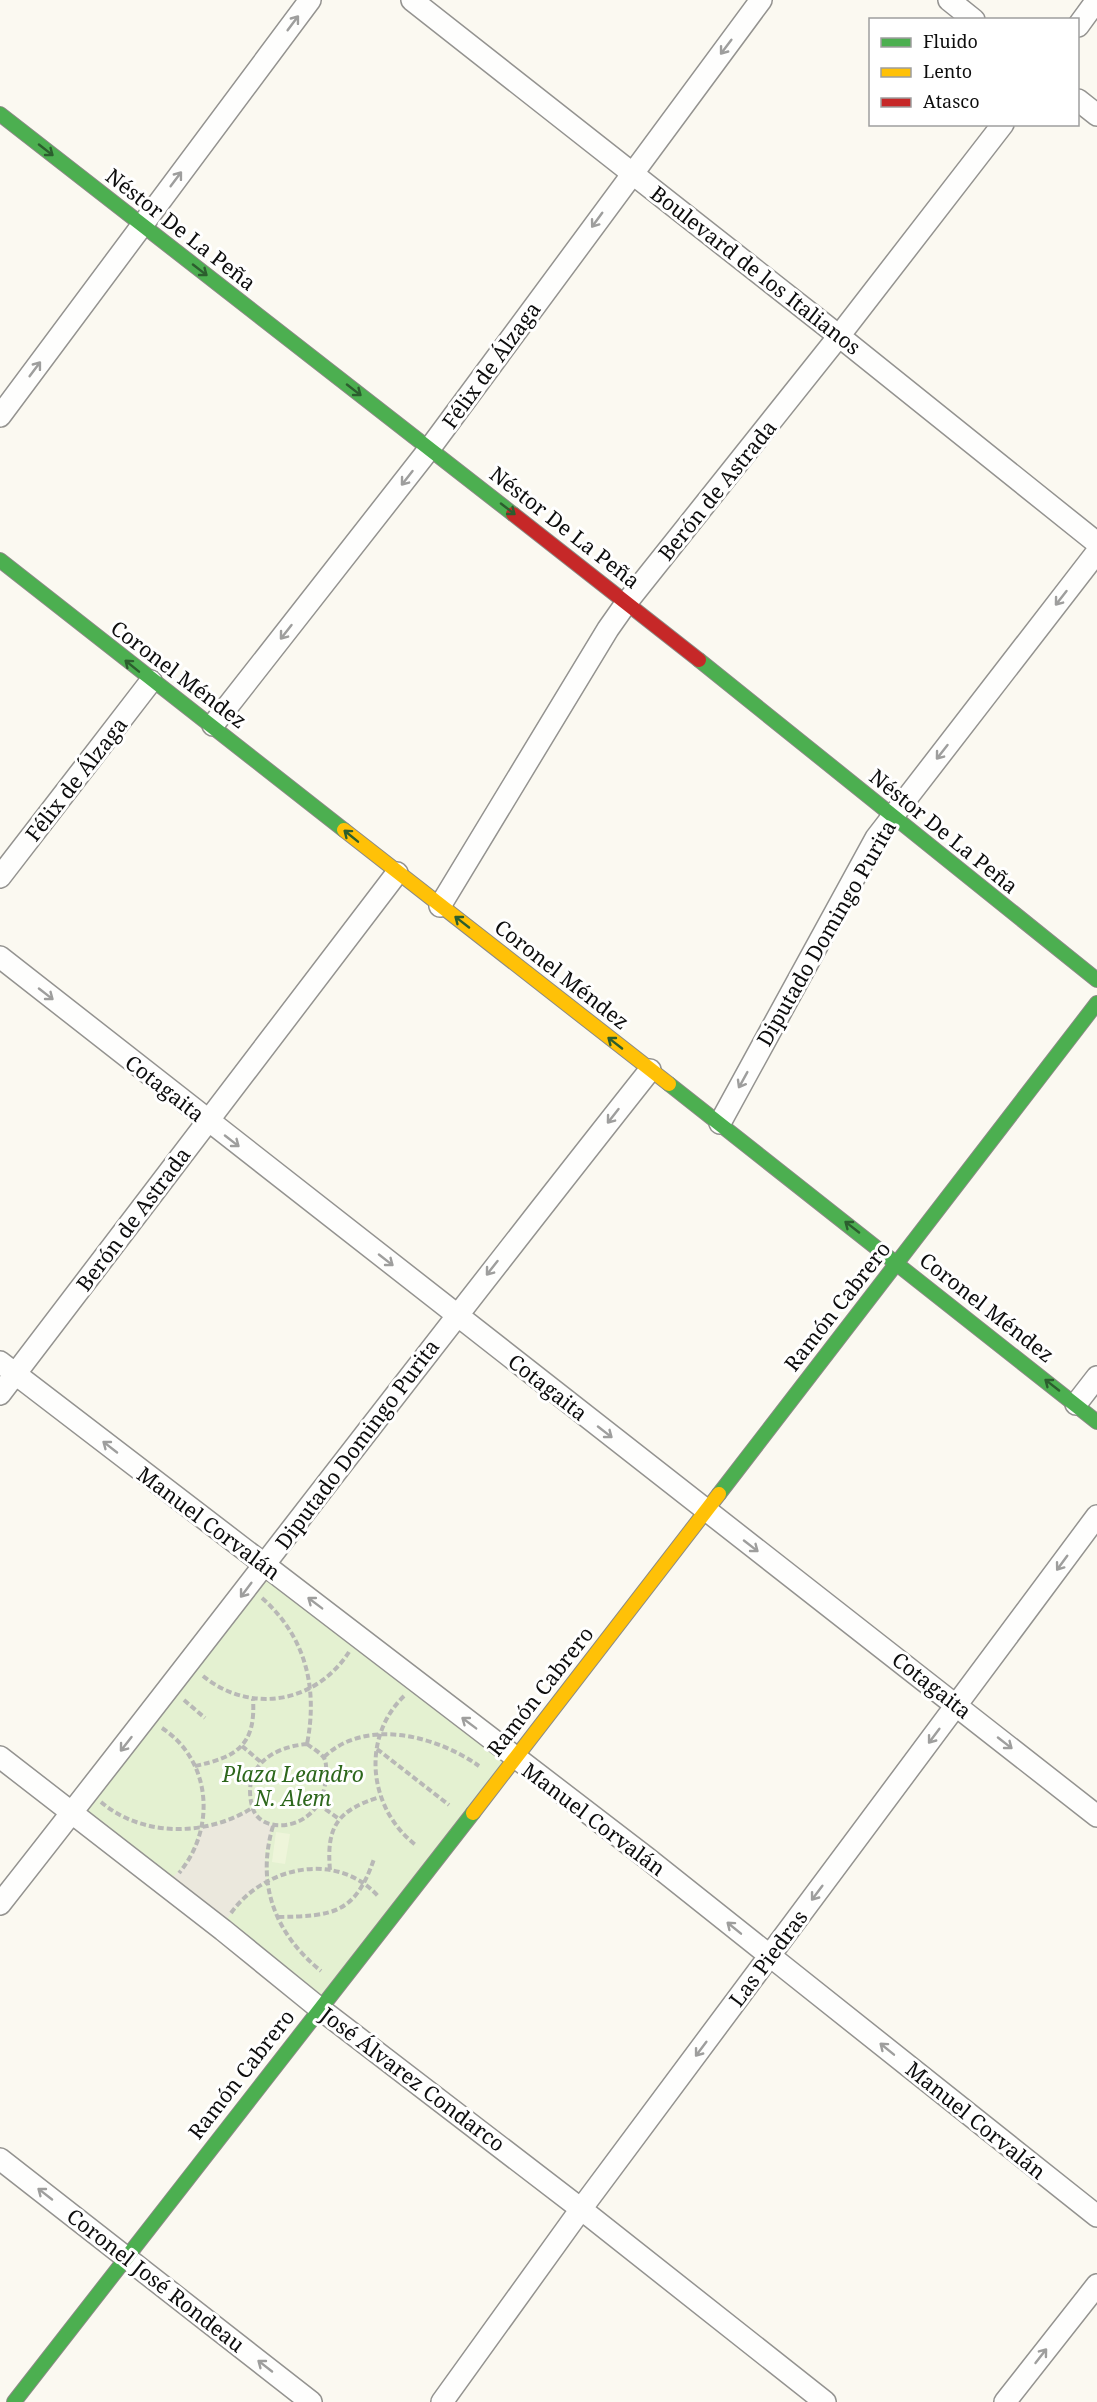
<svg xmlns="http://www.w3.org/2000/svg" width="1097" height="2402" font-family="'Noto Serif',serif">
  <style>
    .green { fill: #e4f1d1 }
    .pitch { fill: #eef5da }
    .plaza { fill: #ebe8dd }
    .lines { fill: none; stroke-linecap: round; stroke-linejoin: round }
    .street-casing { stroke: #949390; stroke-width: 24 }
    .fast-casing { stroke: #8b8a86; stroke-width: 16 }
    .slow-casing { stroke: #8b8a86; stroke-width: 16 }
    .jam-casing { stroke: #8b8a86; stroke-width: 16 }
    .path { stroke: #b8b8b6; stroke-width: 4; stroke-dasharray: 6 3; stroke-linecap: butt }
    .street { stroke: #fefefd; stroke-width: 21 }
    .fast { stroke: #4caf50; stroke-width: 14 }
    .slow { stroke: #ffc107; stroke-width: 14 }
    .jam { stroke: #c62828; stroke-width: 14 }
    .oneway { stroke: #9e9e9d }
    .oneway2 { stroke: #2c5e2e }
    .labels { text-anchor: middle; dominant-baseline: central; stroke-width: 6; stroke-linejoin: round; paint-order: stroke }
    .street-label { font-size: 21px; fill: #0d0d0d; stroke: #fff }
    .park-label { font-size: 21px; font-style: italic; fill: #2d671c; stroke: #fff }
  </style>
  <rect width="100%" height="100%" fill="#fbf9f1"/>
  <path class="green" d="M 264,1566 L 515,1759 L 319,2008 L 72,1812 Z"/>
  <path class="pitch" d="M 276,1832 L 290,1834 L 285,1864 L 272,1862 Z"/>
  <path class="plaza" d="M 252,1808 L 261,1820 L 273,1826 L 265,1851 L 266,1881 L 243,1898 L 226,1920 L 172,1878 L 190,1860 L 202,1828 L 222,1823 Z"/>
  <g class="lines">
    <defs>
      <path id="street" d="M 412,0 L 839,336 L 1097,543
        M 949,0 L 974,20
        M 1078,26 L 1097,0
        M 1078,100 L 1097,115
        M 0,416 L 310,0
        M 213,725 L 430,448 L 761,0
        M 0,877 L 151,681
        M 440,906 L 608,629 L 627,602 L 839,336 L 1003,124
        M 0,957 L 1097,1816
        M 720,1123 L 876,838 L 1097,552
        M 0,1362 L 647,1858 L 1097,2216
        M 0,1394 L 397,873
        M 1076,1404 L 1097,1377
        M 0,1757 L 223,1930 L 319,2008 L 581,2209 L 825,2402
        M 0,1904 C 218,1627 431,1346 650,1070
        M 0,2159 L 311,2402
        M 442,2402 L 581,2209 L 1097,1516
        M 1005,2402 L 1097,2285"/>
      <path id="fast" d="M 0,114 L 513,514
        M 0,560 L 344,830
        M 699,660 L 1097,980
        M 669,1084 L 1097,1422
        M 719,1494 L 1097,1003
        M 14,2402 L 473,1813"/>
      <path id="slow" d="M 344,830 L 669,1084
        M 473,1813 L 719,1494"/>
      <path id="jam" d="M 513,514 L 699,660"/>
    </defs>
    <use href="#street" class="street-casing"/>
    <use href="#fast" class="fast-casing"/>
    <use href="#slow" class="slow-casing"/>
    <use href="#jam" class="jam-casing"/>
    <path class="path" d="M 262,1598 C 306,1637 318,1688 307,1744
      M 203,1676 C 250,1714 315,1704 349,1652
      M 404,1696 C 360,1739 369,1810 417,1846
      M 184,1700 L 205,1718
      M 162,1728 C 212,1761 216,1829 179,1873
      M 307,1744 C 312,1748 321,1753 324,1758 C 327,1763 326,1771 326,1777 C 325,1792 319,1808 306,1817 C 290,1829 258,1830 252,1806 C 242,1767 272,1747 307,1744 Z
      M 242,1746 L 262,1763
      M 377,1749 L 449,1805
      M 324,1757 C 366,1717 437,1736 479,1766
      M 195,1766 C 237,1757 256,1745 253,1699
      M 101,1802 C 143,1838 208,1836 252,1808
      M 318,1804 L 339,1819
      M 273,1826 C 256,1883 274,1933 321,1971
      M 330,1870 C 326,1826 338,1810 380,1797
      M 231,1913 C 264,1867 336,1850 378,1896
      M 278,1917 C 333,1916 355,1914 374,1859"/>
    <use href="#street" class="street"/>
    <use href="#fast" class="fast"/>
    <use href="#slow" class="slow"/>
    <use href="#jam" class="jam"/>
  </g>
  <defs><path id="oneway-shaft" d="M-6 0H5M1.5-3L5.5 0L1.5 3" fill="none" stroke-width="1.6" stroke-linecap="round" stroke-linejoin="round" transform="scale(1.5)"/></defs>
  <g class="oneway">
    <use href="#oneway-shaft" transform="translate(293 23) rotate(-53)"/>
    <use href="#oneway-shaft" transform="translate(726 47) rotate(127)"/>
    <use href="#oneway-shaft" transform="translate(176 179) rotate(-53)"/>
    <use href="#oneway-shaft" transform="translate(597 220) rotate(126)"/>
    <use href="#oneway-shaft" transform="translate(35 369) rotate(-53)"/>
    <use href="#oneway-shaft" transform="translate(407 478) rotate(128)"/>
    <use href="#oneway-shaft" transform="translate(1061 598) rotate(128)"/>
    <use href="#oneway-shaft" transform="translate(286 632) rotate(128)"/>
    <use href="#oneway-shaft" transform="translate(942 752) rotate(128)"/>
    <use href="#oneway-shaft" transform="translate(46 994) rotate(38)"/>
    <use href="#oneway-shaft" transform="translate(743 1080) rotate(119)"/>
    <use href="#oneway-shaft" transform="translate(613 1116) rotate(128)"/>
    <use href="#oneway-shaft" transform="translate(232 1141) rotate(38)"/>
    <use href="#oneway-shaft" transform="translate(386 1260) rotate(38)"/>
    <use href="#oneway-shaft" transform="translate(492 1268) rotate(128)"/>
    <use href="#oneway-shaft" transform="translate(605 1432) rotate(38)"/>
    <use href="#oneway-shaft" transform="translate(110 1447) rotate(-142)"/>
    <use href="#oneway-shaft" transform="translate(751 1546) rotate(38)"/>
    <use href="#oneway-shaft" transform="translate(1062 1563) rotate(126)"/>
    <use href="#oneway-shaft" transform="translate(246 1590) rotate(127)"/>
    <use href="#oneway-shaft" transform="translate(315 1603) rotate(-143)"/>
    <use href="#oneway-shaft" transform="translate(469 1723) rotate(-143)"/>
    <use href="#oneway-shaft" transform="translate(934 1736) rotate(127)"/>
    <use href="#oneway-shaft" transform="translate(1005 1743) rotate(38)"/>
    <use href="#oneway-shaft" transform="translate(126 1744) rotate(128)"/>
    <use href="#oneway-shaft" transform="translate(817 1893) rotate(127)"/>
    <use href="#oneway-shaft" transform="translate(734 1928) rotate(-141)"/>
    <use href="#oneway-shaft" transform="translate(701 2049) rotate(127)"/>
    <use href="#oneway-shaft" transform="translate(887 2049) rotate(-141)"/>
    <use href="#oneway-shaft" transform="translate(45 2194) rotate(-142)"/>
    <use href="#oneway-shaft" transform="translate(1041 2356) rotate(-52)"/>
    <use href="#oneway-shaft" transform="translate(265 2366) rotate(-142)"/>
  </g>
  <g class="oneway2">
    <use href="#oneway-shaft" transform="translate(46 150) rotate(38)"/>
    <use href="#oneway-shaft" transform="translate(200 270) rotate(38)"/>
    <use href="#oneway-shaft" transform="translate(354 390) rotate(38)"/>
    <use href="#oneway-shaft" transform="translate(508 509) rotate(38)"/>
    <use href="#oneway-shaft" transform="translate(132 666) rotate(-141)"/>
    <use href="#oneway-shaft" transform="translate(351 836) rotate(-141)"/>
    <use href="#oneway-shaft" transform="translate(462 922) rotate(-142)"/>
    <use href="#oneway-shaft" transform="translate(615 1043) rotate(-142)"/>
    <use href="#oneway-shaft" transform="translate(852 1227) rotate(-142)"/>
    <use href="#oneway-shaft" transform="translate(1052 1385) rotate(-142)"/>
  </g>
  <g class="labels">
    <g class="street-label">
      <text transform="translate(181 229) rotate(38)">Néstor De La Peña</text>
      <text transform="translate(756 270) rotate(38)">Boulevard de los Italianos</text>
      <text transform="translate(491 365) rotate(-54)">Félix de Álzaga</text>
      <text transform="translate(717 490) rotate(-51)">Berón de Astrada</text>
      <text transform="translate(565 527) rotate(38)">Néstor De La Peña</text>
      <text transform="translate(179 674) rotate(37)">Coronel Méndez</text>
      <text transform="translate(76 779) rotate(-52)">Félix de Álzaga</text>
      <text transform="translate(944 831) rotate(39)">Néstor De La Peña</text>
      <text transform="translate(826 933) rotate(-60)">Diputado Domingo Purita</text>
      <text transform="translate(562 974) rotate(38)">Coronel Méndez</text>
      <text transform="translate(165 1088) rotate(38)">Cotagaita</text>
      <text transform="translate(133 1219) rotate(-53)">Berón de Astrada</text>
      <text transform="translate(837 1306) rotate(-52)">Ramón Cabrero</text>
      <text transform="translate(987 1307) rotate(38)">Coronel Méndez</text>
      <text transform="translate(548 1387) rotate(38)">Cotagaita</text>
      <text transform="translate(357 1444) rotate(-53)">Diputado Domingo Purita</text>
      <text transform="translate(209 1523) rotate(37)">Manuel Corvalán</text>
      <text transform="translate(932 1685) rotate(38)">Cotagaita</text>
      <text transform="translate(540 1691) rotate(-52)">Ramón Cabrero</text>
      <text transform="translate(594 1819) rotate(37)">Manuel Corvalán</text>
      <text transform="translate(768 1958) rotate(-53)">Las Piedras</text>
      <text transform="translate(241 2074) rotate(-52)">Ramón Cabrero</text>
      <text transform="translate(413 2079) rotate(37)">José Álvarez Condarco</text>
      <text transform="translate(976 2120) rotate(39)">Manuel Corvalán</text>
      <text transform="translate(156 2280) rotate(38)">Coronel José Rondeau</text>
    </g>
    <g class="park-label">
      <text x="293" y="1774">Plaza Leandro<tspan x="293" dy="24">N. Alem</tspan></text>
    </g>
  </g>
  <rect x="869" y="18" width="210" height="108" fill="#ffffff" stroke="#9e9e9e" stroke-width="1.5"/>
  <rect x="881" y="38" width="30" height="9" fill="#4caf50" stroke="#9e9e9e" stroke-width="1.5"/>
  <text x="923" y="48" font-size="18" fill="#0d0d0d">Fluido</text>
  <rect x="881" y="68" width="30" height="9" fill="#ffc107" stroke="#9e9e9e" stroke-width="1.5"/>
  <text x="923" y="78" font-size="18" fill="#0d0d0d">Lento</text>
  <rect x="881" y="98" width="30" height="9" fill="#c62828" stroke="#9e9e9e" stroke-width="1.5"/>
  <text x="923" y="108" font-size="18" fill="#0d0d0d">Atasco</text>
</svg>
